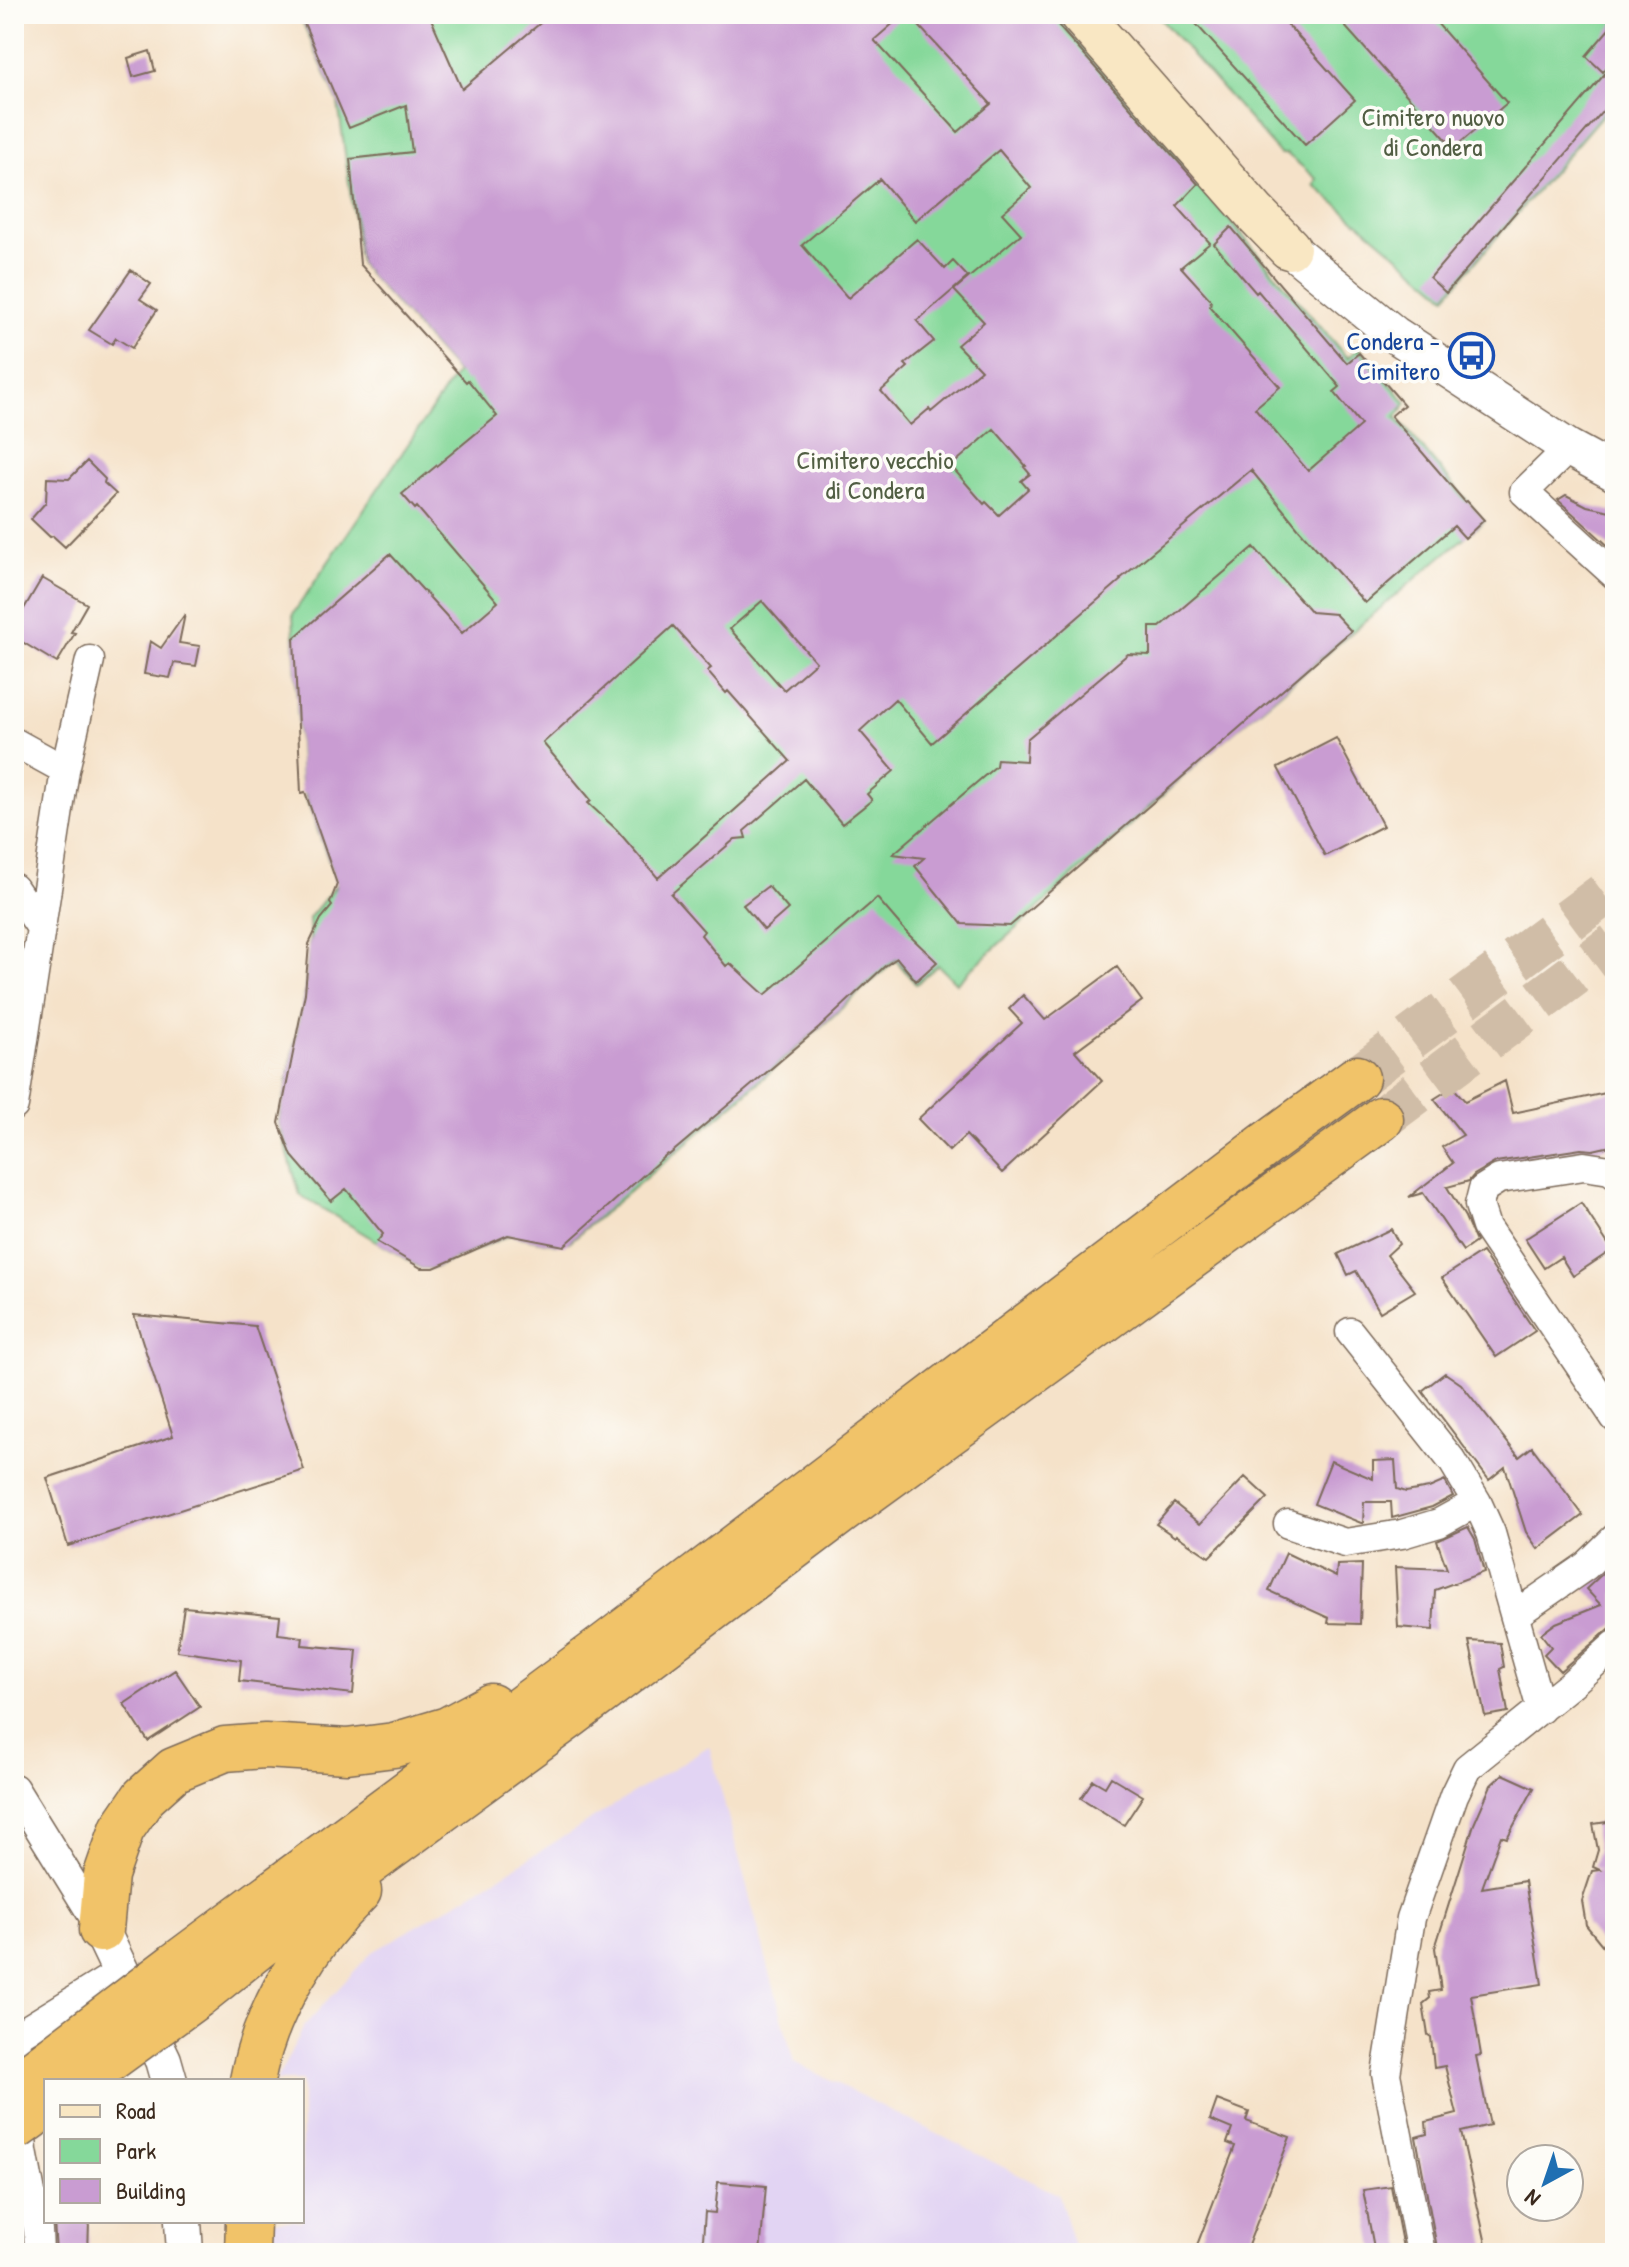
<svg xmlns="http://www.w3.org/2000/svg" width="1629" height="2267" font-family="'Patrick Hand',sans-serif">
  <style>
    .built { fill: #e2d4f3 }
    .green { fill: #85d89a; stroke: #60815c; stroke-width: 2 }
    .building { fill: #c99cd2; fill-rule: evenodd }
    .lines { fill: none; stroke-linecap: round; stroke-linejoin: round }
    .motorway-tunnel { stroke: #d0bda7; stroke-width: 44; stroke-dasharray: 44 22; stroke-linecap: butt }
    .minor-casing { stroke: #7c6a5a; stroke-width: 31 }
    .tertiary-casing { stroke: #7c6a5a; stroke-width: 39 }
    .secondary-casing { stroke: #7c6a5a; stroke-width: 45 }
    .motorway-casing { stroke: #7c6a5a; stroke-width: 47 }
    .minor { stroke: #fff; stroke-width: 28 }
    .tertiary { stroke: #fff; stroke-width: 36 }
    .secondary { stroke: #f9e7c3; stroke-width: 42 }
    .motorway { stroke: #f1c369; stroke-width: 44 }
    .motorway-bridge-casing { stroke: #7c6a5a; stroke-width: 47; stroke-linecap: butt }
    .motorway-bridge { stroke: #f1c369; stroke-width: 44 }
    .labels { text-anchor: middle; dominant-baseline: central; stroke-width: 7; stroke-linejoin: round; paint-order: stroke }
    .park-label { font-size: 26px; fill: #515e43; stroke: #fdfcf7 }
    .transit-label { font-size: 26px; fill: #164399; stroke: #fdfcf7; text-anchor: end }
  </style>
  <rect width="100%" height="100%" fill="#fdfcf7"/>
  <filter id="ink" filterUnits="userSpaceOnUse"><feTurbulence type="fractalNoise" baseFrequency=".0125" numOctaves="2"/><feDisplacementMap in="SourceGraphic" scale="16" xChannelSelector="R" yChannelSelector="G"/><feConvolveMatrix kernelMatrix="1 2 1 2 8 2 1 2 1" color-interpolation-filters="sRGB"/></filter>
  <filter id="wash" filterUnits="userSpaceOnUse"><feTurbulence type="fractalNoise" baseFrequency=".006" numOctaves="4" result="noise"/><feDisplacementMap in="SourceGraphic" scale="32" xChannelSelector="R" yChannelSelector="G"/><feGaussianBlur stdDeviation="1.8" result="paint"/><feColorMatrix in="noise" values="0 0 0 0 0 0 0 0 0 0 0 0 0 0 0 0 0 1.4 0 .05"/><feComposite in="paint" operator="in"/></filter>
  <g filter="url(#wash)">
    <rect width="100%" height="100%" fill="#f5e2c9"/>
    <path class="built" d="M 709,1746 L 794,2062 L 1059,2195 L 1076,2253 L 264,2253 L 264,2221 L 302,2221 L 302,2081 L 276,2081 L 305,2025 L 371,1953 L 494,1880 Z"/>
    <path class="green" d="M 299,14 L 1053,14 L 1203,184 L 1201,190 L 1229,220 L 1347,358 L 1359,348 L 1407,403 L 1396,417 L 1484,521 L 1219,744 L 956,983 L 938,965 L 916,984 L 896,960 L 737,1101 L 569,1242 L 556,1244 L 510,1235 L 434,1268 L 421,1268 L 300,1195 L 279,1123 L 305,993 L 310,938 L 309,918 L 337,884 L 301,783 L 293,614 L 457,372 L 360,264 L 338,102 Z
      M 1156,14 L 1615,14 L 1615,48 L 1606,59 L 1615,67 L 1615,100 L 1446,296 L 1314,185 L 1317,179 L 1287,154 L 1280,154 Z"/>
    <g id="blocks">
      <path class="building" d="M 300,14 L 429,14 L 462,89 L 551,14 L 904,14 L 874,40 L 958,132 L 991,104 L 908,14 L 1050,14 L 1062,30 L 1198,184 L 1177,206 L 1210,243 L 1181,267 L 1211,300 L 1210,307 L 1280,387 L 1255,408 L 1308,471 L 1361,425 L 1334,392 L 1340,387 L 1258,291 L 1256,293 L 1214,244 L 1231,227 L 1347,363 L 1359,353 L 1404,405 L 1391,416 L 1465,502 L 1467,501 L 1484,520 L 1465,538 L 1454,526 L 1365,603 L 1299,529 L 1251,470 L 1120,579 L 1121,580 L 932,743 L 895,699 L 860,731 L 894,771 L 867,794 L 872,800 L 842,824 L 804,779 L 744,831 L 746,838 L 735,839 L 671,894 L 704,931 L 701,935 L 726,966 L 730,963 L 765,995 L 877,898 L 908,934 L 937,962 L 916,981 L 897,958 L 885,966 L 819,1028 L 669,1155 L 667,1154 L 564,1246 L 508,1235 L 434,1268 L 421,1268 L 377,1242 L 383,1234 L 346,1189 L 331,1201 L 292,1156 L 279,1123 L 305,993 L 309,944 L 321,919 L 332,906 L 330,903 L 337,884 L 305,792 L 301,793 L 294,638 L 390,554 L 462,633 L 498,602 L 417,507 L 415,509 L 402,494 L 497,416 L 468,380 L 466,382 L 360,264 L 350,159 L 412,152 L 406,105 L 349,128 ZM 999,150 L 1031,188 L 1002,213 L 1021,234 L 954,290 L 984,322 L 957,345 L 981,370 L 931,412 L 929,409 L 910,425 L 881,391 L 908,367 L 905,364 L 934,341 L 917,321 L 968,277 L 953,261 L 945,269 L 917,239 L 848,298 L 802,245 L 880,179 L 915,221 ZM 994,429 L 1026,466 L 1024,467 L 1030,474 L 1021,481 L 1028,489 L 999,515 L 986,502 L 984,504 L 951,466 ZM 762,601 L 816,662 L 784,690 L 730,629 ZM 673,626 L 711,668 L 707,671 L 726,693 L 728,691 L 790,761 L 658,878 L 617,830 L 588,803 L 591,800 L 543,743 Z
        M 1187,14 L 1278,14 L 1355,100 L 1305,145 Z
        M 1334,14 L 1429,14 L 1507,103 L 1454,148 Z
        M 1615,22 L 1615,57 L 1603,72 L 1586,56 Z
        M 150,51 L 155,71 L 133,77 L 128,58 Z
        M 1615,62 L 1615,97 L 1446,293 L 1430,278 Z
        M 131,270 L 151,284 L 140,299 L 157,310 L 132,348 L 116,338 L 112,344 L 89,330 Z
        M 87,461 L 105,479 L 104,483 L 116,494 L 65,547 L 53,536 L 50,537 L 31,519 L 46,502 L 47,478 L 69,479 Z
        M 1566,495 L 1587,506 L 1615,512 L 1615,552 L 1558,500 Z
        M 1254,547 L 1311,612 L 1335,614 L 1351,631 L 1010,926 L 962,924 L 915,866 L 924,858 L 893,854 L 996,766 L 997,759 L 1026,761 L 1027,739 L 1128,654 L 1150,655 L 1150,627 L 1160,627 Z
        M 42,578 L 87,604 L 71,632 L 75,633 L 57,663 L 14,637 L 14,607 L 22,612 Z
        M 185,614 L 179,643 L 200,646 L 196,666 L 174,663 L 170,678 L 144,674 L 150,641 L 161,648 Z
        M 1336,738 L 1383,826 L 1325,856 L 1278,768 Z
        M 768,886 L 788,909 L 764,930 L 743,905 Z
        M 1117,967 L 1142,1001 L 1075,1051 L 1102,1081 L 1002,1173 L 966,1135 L 949,1151 L 918,1119 L 1022,1023 L 1009,1009 L 1023,995 L 1045,1020 Z
        M 1505,1081 L 1513,1113 L 1615,1091 L 1615,1145 L 1593,1150 L 1581,1149 L 1496,1162 L 1474,1175 L 1469,1181 L 1447,1187 L 1465,1217 L 1476,1242 L 1463,1251 L 1423,1193 L 1409,1197 L 1453,1163 L 1442,1147 L 1463,1135 L 1434,1099 L 1453,1087 L 1465,1101 Z
        M 1581,1203 L 1612,1250 L 1573,1276 L 1561,1257 L 1544,1268 L 1525,1239 Z
        M 1391,1229 L 1399,1244 L 1387,1255 L 1415,1291 L 1380,1312 L 1356,1271 L 1348,1275 L 1338,1254 Z
        M 1482,1252 L 1535,1331 L 1496,1357 L 1442,1278 Z
        M 134,1315 L 255,1326 L 304,1470 L 68,1546 L 47,1478 L 173,1436 Z
        M 1445,1373 L 1461,1384 L 1519,1457 L 1532,1447 L 1583,1515 L 1538,1549 L 1526,1532 L 1505,1467 L 1489,1480 L 1422,1391 Z
        M 1395,1460 L 1397,1489 L 1406,1492 L 1429,1488 L 1445,1481 L 1453,1496 L 1432,1507 L 1392,1518 L 1391,1502 L 1364,1502 L 1363,1523 L 1361,1523 L 1314,1504 L 1331,1461 L 1373,1479 L 1373,1461 Z
        M 1245,1477 L 1268,1498 L 1209,1557 L 1176,1535 L 1175,1537 L 1156,1524 L 1174,1503 L 1200,1524 Z
        M 1468,1527 L 1475,1539 L 1484,1572 L 1435,1590 L 1433,1630 L 1398,1627 L 1395,1567 L 1447,1569 L 1437,1541 Z
        M 1286,1553 L 1336,1577 L 1337,1565 L 1362,1564 L 1360,1624 L 1328,1623 L 1329,1618 L 1269,1591 Z
        M 1615,1562 L 1615,1624 L 1560,1671 L 1544,1654 L 1551,1647 L 1541,1634 L 1556,1623 L 1601,1605 L 1586,1589 Z
        M 184,1607 L 280,1616 L 278,1634 L 303,1637 L 302,1645 L 357,1650 L 353,1694 L 239,1681 L 241,1660 L 177,1651 Z
        M 1469,1641 L 1500,1643 L 1504,1667 L 1500,1669 L 1508,1712 L 1485,1716 Z
        M 175,1670 L 200,1707 L 148,1741 L 124,1704 Z
        M 1503,1774 L 1534,1788 L 1507,1838 L 1501,1836 L 1482,1888 L 1525,1881 L 1542,1984 L 1471,1995 L 1481,2055 L 1476,2056 L 1490,2125 L 1461,2132 L 1488,2253 L 1438,2253 L 1416,2137 L 1427,2134 L 1426,2122 L 1457,2114 L 1445,2066 L 1434,2068 L 1431,2037 L 1428,2035 L 1423,2004 L 1430,1998 L 1429,1992 L 1441,1990 L 1435,1948 L 1474,1824 L 1491,1785 Z
        M 1111,1777 L 1143,1796 L 1124,1825 L 1081,1798 L 1093,1780 L 1105,1787 Z
        M 1611,1812 L 1615,1813 L 1615,1961 L 1586,1925 L 1582,1901 L 1592,1871 L 1600,1870 L 1593,1867 L 1598,1850 L 1593,1824 L 1607,1822 Z
        M 1217,2100 L 1249,2112 L 1246,2121 L 1290,2137 L 1245,2253 L 1194,2253 L 1235,2146 L 1227,2143 L 1232,2129 L 1210,2120 Z
        M 718,2182 L 766,2186 L 760,2253 L 702,2253 L 705,2212 L 715,2213 Z
        M 1391,2186 L 1404,2253 L 1375,2253 L 1363,2190 Z
        M 54,2221 L 89,2221 L 88,2253 L 56,2253 Z"/>
    </g>
  </g>
  <g filter="url(#ink)">
    <use href="#blocks" fill-opacity="0" stroke="#7c6a5a" stroke-width="2"/>
    <g class="lines">
      <path class="motorway-tunnel" d="M 1357,1078 L 1615,886
        M 1381,1119 L 1615,944"/>
      <defs>
        <path id="minor" d="M 1569,448 L 1524,492 L 1615,575
          M 14,742 L 65,770
          M 14,888 L 41,928
          M 14,1106 L 65,770 L 90,660
          M 1615,1174 L 1610,1170 L 1584,1166 L 1499,1179 L 1483,1189 L 1479,1205 L 1486,1227 L 1615,1418
          M 1350,1332 L 1453,1462 L 1477,1502 L 1491,1533 L 1541,1709
          M 1288,1524 L 1345,1543 L 1402,1534 L 1439,1523 L 1477,1502
          M 1515,1615 L 1586,1566 L 1615,1538
          M 14,1788 L 101,1929
          M 39,2253 L 38,2230 L 23,2151 L 15,2037 L 120,1972
          M 1421,2253 L 1386,2074 L 1411,1918 L 1454,1795 L 1467,1768 L 1570,1685 L 1615,1645"/>
        <path id="tertiary" d="M 1289,248 L 1394,334 L 1569,448 L 1615,473
          M 101,1930 L 163,2060 L 169,2081
          M 183,2221 L 185,2253"/>
        <path id="secondary" d="M 1080,14 L 1256,214 L 1289,248"/>
        <path id="motorway" d="M 101,1930 L 106,1875 L 122,1829 L 144,1797 L 174,1770 L 225,1749 L 265,1746 L 347,1751 L 394,1745 L 448,1729 L 491,1706
          M 175,1965 L 606,1645 L 1265,1145 L 1357,1078
          M 197,1996 L 297,1916 L 570,1716 L 842,1511 L 1381,1119
          M 252,2081 C 265,2010 308,1941 359,1891
          M 247,2253 L 248,2221"/>
      </defs>
      <use href="#minor" class="minor-casing"/>
      <use href="#tertiary" class="tertiary-casing"/>
      <use href="#secondary" class="secondary-casing"/>
      <use href="#motorway" class="motorway-casing"/>
      <use href="#minor" class="minor"/>
      <use href="#tertiary" class="tertiary"/>
      <use href="#secondary" class="secondary"/>
      <use href="#motorway" class="motorway"/>
      <defs>
        <path id="motorway-bridge" d="M 80,2081 L 197,1996
          M 14,2087 L 175,1965
          M 14,2129 L 46,2106"/>
      </defs>
      <use href="#motorway-bridge" class="motorway-bridge-casing"/>
      <use href="#motorway-bridge" class="motorway-bridge"/>
    </g>
  </g>
  <defs>
    <symbol id="bus-ring" viewBox="-11 -11 22 22"><circle r="9.5" fill="#fdfcf7" stroke="#1a4fb4" stroke-width="1.5"/><path d="M-5-6H5V4H4V6H2V4H-2V6H-4V4H-5ZM-3.5-4V0h7V-4ZM-3.5 1.2v1.5H-2V1.2ZM2 1.2v1.5H3.5V1.2Z" fill="#1a4fb4"/></symbol>
  </defs>
  <g fill-rule="evenodd">
    <use href="#bus-ring" x="1446" y="330" width="51" height="51"/>
  </g>
  <g class="labels">
    <g class="park-label">
      <text x="1433" y="116">Cimitero nuovo<tspan x="1433" dy="30">di Condera</tspan></text>
      <text x="875" y="459">Cimitero vecchio<tspan x="875" dy="30">di Condera</tspan></text>
    </g>
    <g class="transit-label">
      <text x="1440" y="340">Condera -<tspan x="1440" dy="30">Cimitero</tspan></text>
    </g>
  </g>
  <rect width="1629" height="2267" fill="none" stroke="#fdfcf7" stroke-width="48"/>
  <rect x="44" y="2079" width="260" height="144" fill="#fdfcf7" stroke="#afa8a0" stroke-width="2"/>
  <rect x="60" y="2105" width="40" height="12" fill="#f9e7c3" stroke="#afa8a0" stroke-width="2"/>
  <text x="116" y="2119" font-size="24" fill="#3b2a1e">Road</text>
  <rect x="60" y="2139" width="40" height="24" fill="#85d89a" stroke="#afa8a0" stroke-width="2"/>
  <text x="116" y="2159" font-size="24" fill="#3b2a1e">Park</text>
  <rect x="60" y="2179" width="40" height="24" fill="#c99cd2" stroke="#afa8a0" stroke-width="2"/>
  <text x="116" y="2199" font-size="24" fill="#3b2a1e">Building</text>
  <g transform="translate(1545 2183) rotate(220)"><circle r="38" fill="#fdfcf7" stroke="#afa8a0" stroke-width="2"/>
  <path d="M0-6L14 30L0 20L-14 30Z" fill="#1f6fb2"/>
  <text y="-12" font-size="22" font-weight="bold" text-anchor="middle" fill="#3b2a1e">N</text>
  </g>
</svg>
